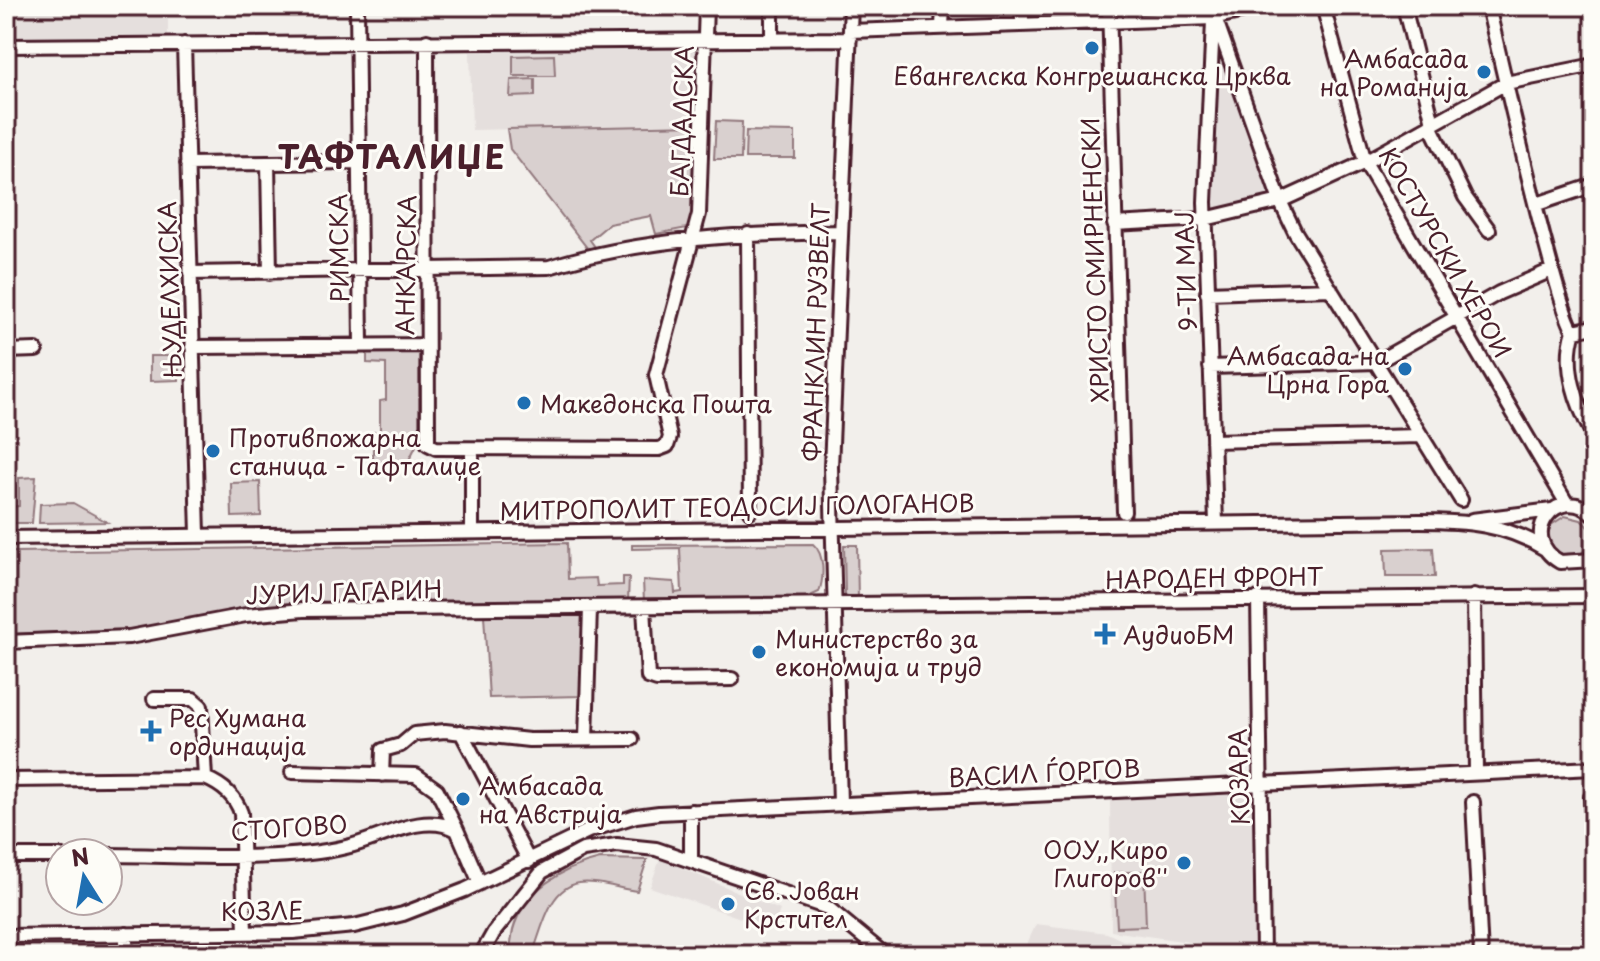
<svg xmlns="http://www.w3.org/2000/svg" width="1600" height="961" font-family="'Playpen Sans',sans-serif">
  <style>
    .built { fill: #e5dfdd }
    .green { fill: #d9d0cf; stroke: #92787d; stroke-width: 2 }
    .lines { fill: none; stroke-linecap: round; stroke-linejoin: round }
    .minor-casing { stroke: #4a1f2b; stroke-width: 18 }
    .minor { stroke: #fdfcf7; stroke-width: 12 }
    .poi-dot { fill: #1f6fb2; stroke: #fdfcf7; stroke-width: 3 }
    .labels { text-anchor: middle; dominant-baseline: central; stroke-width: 6; stroke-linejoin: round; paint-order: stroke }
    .poi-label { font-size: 24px; fill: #4a1f2b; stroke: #fdfcf7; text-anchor: start }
    .street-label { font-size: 24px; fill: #4a1f2b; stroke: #fdfcf7 }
    .district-label { font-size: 32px; font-weight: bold; letter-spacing: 2px; fill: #4a1f2b; stroke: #fdfcf7 }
  </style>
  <rect width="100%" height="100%" fill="#f2efeb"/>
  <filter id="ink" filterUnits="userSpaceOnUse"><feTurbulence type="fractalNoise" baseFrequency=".0125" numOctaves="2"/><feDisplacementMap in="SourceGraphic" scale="16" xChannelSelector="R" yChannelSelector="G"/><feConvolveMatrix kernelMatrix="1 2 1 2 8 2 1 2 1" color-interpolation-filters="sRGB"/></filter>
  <g filter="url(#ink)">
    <path class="built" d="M 6,6 L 168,6 L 168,36 L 6,38 Z
      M 700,45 L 699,125 L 472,130 L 470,52 Z
      M 1225,61 L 1270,196 L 1214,210 L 1215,108 L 1219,62 Z
      M 1262,787 L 1253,951 L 1111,931 L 1110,795 Z
      M 660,859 L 780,910 L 773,929 L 650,887 Z
      M 1036,924 L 1107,933 L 1122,940 L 1204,955 L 1022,955 Z"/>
    <path class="green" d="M 554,55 L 555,76 L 513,76 L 513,56 Z
      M 535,79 L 535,96 L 510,97 L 511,80 Z
      M 716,121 L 742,122 L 741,159 L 714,159 Z
      M 699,125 L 692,227 L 656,234 L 651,216 L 609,224 L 590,240 L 595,247 L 588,249 L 510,149 L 507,129 Z
      M 746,131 L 795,132 L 795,158 L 745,158 Z
      M 367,350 L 415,350 L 419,354 L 419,440 L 408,462 L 373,462 L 373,432 L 380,432 L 380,401 L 386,400 L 386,364 L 367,363 Z
      M 150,356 L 179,356 L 179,380 L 150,381 Z
      M 36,477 L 32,523 L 6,523 L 6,507 L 19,506 L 19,478 Z
      M 260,482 L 261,516 L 232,517 L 231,483 Z
      M 73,503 L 107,522 L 39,523 L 40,504 Z
      M 1565,516 L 1581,520 L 1594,533 L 1590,546 L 1579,555 L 1560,554 L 1546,540 L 1551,525 Z
      M 567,543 L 568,579 L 596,578 L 597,586 L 623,585 L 623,577 L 629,577 L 628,601 L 277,605 L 133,630 L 6,634 L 6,554 L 15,552 Z
      M 813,544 C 825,554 824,578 819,592 L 808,597 L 644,602 L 643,580 L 674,582 L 675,593 L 682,592 L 680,548 L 632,549 L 632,545 Z
      M 844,545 L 857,545 L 858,600 L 845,595 Z
      M 1433,548 L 1435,577 L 1386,577 L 1385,549 Z
      M 484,615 L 582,615 L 582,696 L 489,698 Z
      M 600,859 L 647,860 L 637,891 C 620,889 595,880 579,883 C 548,888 542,931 532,955 L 507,955 C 512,946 511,939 513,930 C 524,890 562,868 600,859 Z
      M 1144,871 L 1146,926 L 1117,927 L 1114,873 Z"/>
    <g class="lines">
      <defs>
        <path id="minor" d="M 357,6 L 361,345
          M 1109,6 L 1124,512
          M 1211,6 L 1280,201 L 1295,232 L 1461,500
          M 1323,6 L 1365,162 L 1567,504
          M 1404,6 L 1433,123
          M 1488,6 C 1497,45 1559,319 1574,331
          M 1213,21 L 1205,202 L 1216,523
          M 1022,24 L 1022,6
          M 942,27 L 943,6
          M 850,31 L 1213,18 L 1266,6
          M 772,38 L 772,6
          M 427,41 L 428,444 L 436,448 L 659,449 L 667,446 L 670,437 L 656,375 L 699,214 L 706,6
          M 184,44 L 198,534
          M 6,46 L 850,39
          M 1430,125 L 1465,197 L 1489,230
          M 268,163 L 270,273
          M 187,164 L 359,162
          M 1537,204 L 1594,185
          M 1114,224 L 1205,219 L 1280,201 L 1365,162 L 1506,83 L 1594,65
          M 748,234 L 750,511
          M 190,273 L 549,267 C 644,238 742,234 841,232
          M 1207,293 L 1331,289
          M 1574,331 C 1562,367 1577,405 1594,437
          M 1574,331 L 1594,327
          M 192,347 L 426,345
          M 6,351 L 36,350
          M 1210,367 L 1377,362 L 1499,293 L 1552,270
          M 1213,441 L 1421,436
          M 1594,515 C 1559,481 1515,536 1560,562 L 1594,560
          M 1472,520 L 1552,510
          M 472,531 L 472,449
          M 6,538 L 1420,521 C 1465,521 1506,524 1545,549
          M 1474,596 L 1476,772
          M 1258,598 L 1263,955
          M 644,607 L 648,677 L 657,680 L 732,679
          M 6,642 L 129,637 L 246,615 L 303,610 L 1594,596
          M 154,699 L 193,699 L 201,706 L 205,778
          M 461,732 L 529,861
          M 586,739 L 590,608
          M 292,772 L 416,775 L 437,790 L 457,830
          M 382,775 L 383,750 L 401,745 L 414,734 L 445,731 L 529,740 L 632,739
          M 6,780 L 205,778 C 222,785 235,795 241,813 L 245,932
          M 1591,797 L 1594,851
          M 1473,802 L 1481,955
          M 840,804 L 831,467 L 851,6
          M 108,855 C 179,855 279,863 346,847 C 382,839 422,811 457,830 L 480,883
          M 6,856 L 60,856
          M 691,860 L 691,811
          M 6,936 L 293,932 L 354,926 L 403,914 L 465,890 L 588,831 L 636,816 L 659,813 L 1594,768
          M 126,955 L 126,934
          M 481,955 L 494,932 L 542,872 L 583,850 L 617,845 L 656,849 L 828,908 L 885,955"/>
      </defs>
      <use href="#minor" class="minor-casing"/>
      <use href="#minor" class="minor"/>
    </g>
  </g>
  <g class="poi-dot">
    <circle cx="1092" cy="48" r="8"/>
    <circle cx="1484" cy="72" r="8"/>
    <circle cx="1405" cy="369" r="8"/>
    <circle cx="524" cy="403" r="8"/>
    <circle cx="213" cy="451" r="8"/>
    <path d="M1101 622h8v8h8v8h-8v8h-8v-8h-8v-8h8z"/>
    <circle cx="759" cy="652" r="8"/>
    <path d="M147 719h8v8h8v8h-8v8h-8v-8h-8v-8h8z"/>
    <circle cx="463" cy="799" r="8"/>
    <circle cx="1184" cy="863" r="8"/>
    <circle cx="728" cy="904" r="8"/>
  </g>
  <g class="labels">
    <g class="poi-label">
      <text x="1468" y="58" text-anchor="end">Амбасада<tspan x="1468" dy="28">на Романија</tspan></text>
      <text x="1092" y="75" text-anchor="middle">Евангелска Конгрешанска Црква</text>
      <text x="1389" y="355" text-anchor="end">Амбасада на<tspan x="1389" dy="28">Црна Гора</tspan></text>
      <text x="540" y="403">Македонска Пошта</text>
      <text x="229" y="437">Противпожарна<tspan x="229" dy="28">станица - Тафталиџе</tspan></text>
      <text x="1123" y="634">АудиоБМ</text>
      <text x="775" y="638">Министерство за<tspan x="775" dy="28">економија и труд</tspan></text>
      <text x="169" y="717">Рес Хумана<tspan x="169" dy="28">ординација</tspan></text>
      <text x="479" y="785">Амбасада<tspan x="479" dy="28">на Австрија</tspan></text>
      <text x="1168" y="849" text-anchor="end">ООУ,,Киро<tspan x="1168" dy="28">Глигоров''</tspan></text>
      <text x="744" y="890">Св. Јован<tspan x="744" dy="28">Крстител</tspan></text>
    </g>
    <g class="street-label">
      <text transform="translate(681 121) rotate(-88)">БАГДАДСКА</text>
      <text transform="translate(338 248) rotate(-91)">РИМСКА</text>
      <text transform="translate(1446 252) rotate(60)">КОСТУРСКИ ХЕРОИ</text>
      <text transform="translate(1094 260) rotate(-92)">ХРИСТО СМИРНЕНСКИ</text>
      <text transform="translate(405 265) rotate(-89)">АНКАРСКА</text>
      <text transform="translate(1185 271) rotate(-92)">9-ТИ МАЈ</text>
      <text transform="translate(169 290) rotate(-92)">ЊУДЕЛХИСКА</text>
      <text transform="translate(815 332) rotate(-88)">ФРАНКЛИН РУЗВЕЛТ</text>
      <text transform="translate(737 506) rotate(-1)">МИТРОПОЛИТ ТЕОДОСИЈ ГОЛОГАНОВ</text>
      <text transform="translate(1214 577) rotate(-1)">НАРОДЕН ФРОНТ</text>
      <text transform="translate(344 591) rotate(-2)">ЈУРИЈ ГАГАРИН</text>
      <text transform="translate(1044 772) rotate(-3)">ВАСИЛ ЃОРГОВ</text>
      <text transform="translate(1238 777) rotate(-92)">КОЗАРА</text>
      <text transform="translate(289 827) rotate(-4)">СТОГОВО</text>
      <text transform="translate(262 910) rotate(-1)">КОЗЛЕ</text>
    </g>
    <g class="district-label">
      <text x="392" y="156">ТАФТАЛИЏЕ</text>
    </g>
  </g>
  <rect width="1600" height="961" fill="none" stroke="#fdfcf7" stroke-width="32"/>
  <rect x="16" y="16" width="1568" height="929" fill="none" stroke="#4a1f2b" stroke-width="3" filter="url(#ink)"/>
  <g transform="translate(84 877) rotate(349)"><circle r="38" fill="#fdfcf7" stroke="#b5a4a5" stroke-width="2"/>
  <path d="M0-6L14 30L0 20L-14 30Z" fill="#1f6fb2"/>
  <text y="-12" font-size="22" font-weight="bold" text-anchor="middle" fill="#4a1f2b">N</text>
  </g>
</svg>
